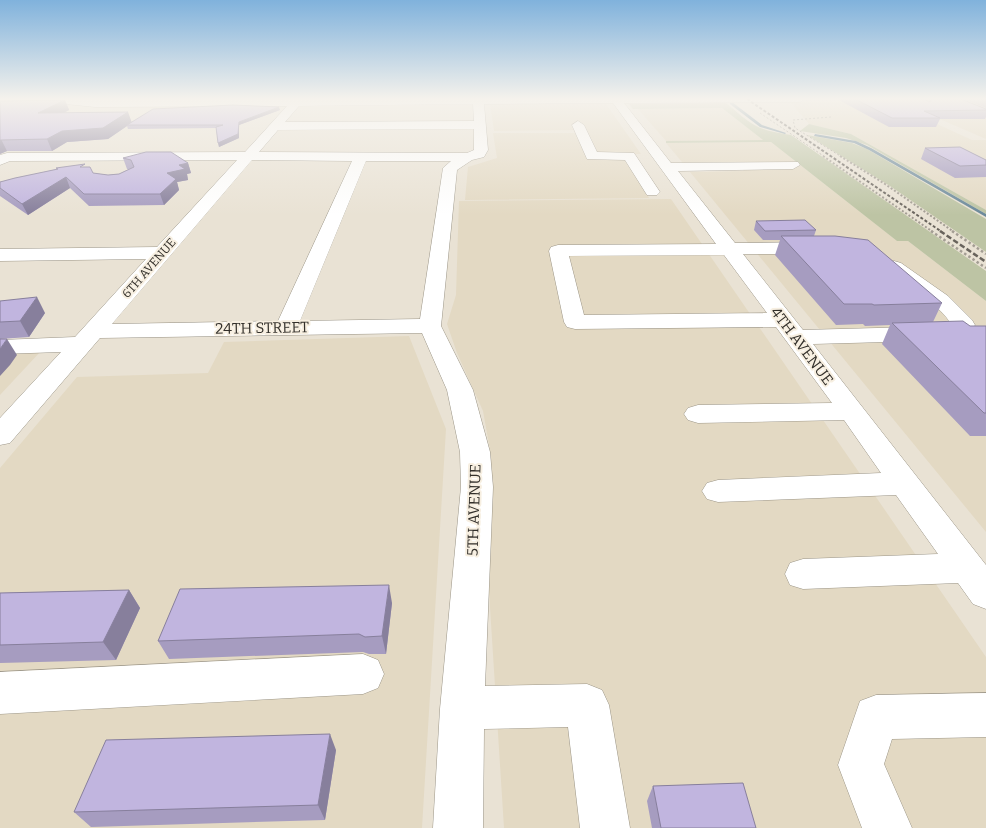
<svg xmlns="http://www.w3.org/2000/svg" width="986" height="828" font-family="Bitter,serif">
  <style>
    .built { fill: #e3d9c3 }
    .green { fill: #bdc4a4 }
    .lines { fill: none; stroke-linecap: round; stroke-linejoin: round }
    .stream { fill: #6b899a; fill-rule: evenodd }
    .minor-casing { stroke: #9b9587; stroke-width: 1 }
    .path-far2 { stroke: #a39d93; stroke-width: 1; stroke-dasharray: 2 2; stroke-linecap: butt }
    .path-far1 { stroke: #a39d93; stroke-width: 2; stroke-dasharray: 2 2; stroke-linecap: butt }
    .path { stroke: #a39d93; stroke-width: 2.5; stroke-dasharray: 2.5 2.5; stroke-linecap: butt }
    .minor { fill: #fff; fill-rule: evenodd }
    .rail-far1 { stroke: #68635c; stroke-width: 2; stroke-dasharray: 3 2; stroke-linecap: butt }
    .rail { stroke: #68635c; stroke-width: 2.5; stroke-dasharray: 5.5 2.5; stroke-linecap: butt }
    .wall { fill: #a69cc0 }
    .shaded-wall { fill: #877f9c }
    .building { fill: #c1b5df; stroke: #877f9c }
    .labels { text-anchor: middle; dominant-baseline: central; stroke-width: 4; stroke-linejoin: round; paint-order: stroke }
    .far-street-label { font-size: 12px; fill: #322f2a; stroke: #f7efe1 }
    .street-label { font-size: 15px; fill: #322f2a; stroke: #f7efe1 }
  </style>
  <rect width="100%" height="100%" fill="#e9e2d4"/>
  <path class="built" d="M 986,101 L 986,139 L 900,102 Z
    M 790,102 L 889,102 L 972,140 L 986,140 L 986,210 L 851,134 L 809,124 Z
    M 490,104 L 606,104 L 641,154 L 597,154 L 584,130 L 494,131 Z
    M 722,108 L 763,140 L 666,141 L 638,109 Z
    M 493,133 L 576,133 L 589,159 L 625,158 L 649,198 L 465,200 L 468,167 L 497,158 Z
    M 771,142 L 897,241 L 908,241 L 986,301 L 986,532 L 690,172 L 744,171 L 741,168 L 687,168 L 666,143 Z
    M 671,199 L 986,657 L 986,828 L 504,828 L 487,560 L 491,502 L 490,450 L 483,411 L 457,353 L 447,324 L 456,295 L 459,201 Z
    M 409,336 L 446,429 L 422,828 L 0,828 L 0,468 L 77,377 L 208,373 L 224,342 Z
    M 41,351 L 0,395 L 0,352 Z"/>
  <path class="green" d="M 726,103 C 752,125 756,130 791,135 L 986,271 L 986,301 L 908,241 L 897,241 L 771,142 L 666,143 L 666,141 L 763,140 L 722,108 L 633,109 L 629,104 Z
    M 809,124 L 851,134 L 986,210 L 986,214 L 867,145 L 846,138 L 800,131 Z
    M 807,135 L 852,143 L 867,149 L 986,219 L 986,252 L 890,186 Z"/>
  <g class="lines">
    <path class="stream" d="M 730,102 L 732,102 L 762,125 L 786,133 L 785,134 L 760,127 L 730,104 Z
      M 815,134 L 856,141 L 871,148 L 986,214 L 986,217 L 869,150 L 854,143 L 814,136 Z"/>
    <defs>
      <path id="minor" d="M 41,99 L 805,99 L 800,102 L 624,103 L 671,163 L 798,162 L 800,165 L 793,169 L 678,171 L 735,243 L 815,242 L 822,244 L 824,248 L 822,252 L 815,254 L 743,254 L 803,330 L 951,326 C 949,311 901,281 887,271 L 884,267 L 887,263 L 894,261 L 901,263 L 948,296 L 972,320 L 975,325 L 966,338 L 958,340 L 813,344 L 986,565 L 986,609 L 973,604 L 958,583 L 803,589 L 790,585 L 785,574 L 790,563 L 803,559 L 938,554 L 896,495 L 718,502 L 707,499 L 702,491 L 707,483 L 718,480 L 881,473 L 844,420 L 698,423 L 688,420 L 684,414 L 688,408 L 698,405 L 832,403 L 776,327 L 575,329 L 567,327 L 564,322 L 549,251 L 551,247 L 558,245 L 716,244 L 613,103 L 484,104 L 488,150 L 484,157 L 472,160 L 457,170 L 441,326 L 473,390 L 490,452 L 493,487 L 485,686 L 587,684 L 602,690 L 609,705 L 630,828 L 580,828 L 568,727 L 484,729 L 483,828 L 433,828 L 440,709 L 461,487 L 460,452 L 447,390 L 422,333 L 100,338 L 10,443 L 0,445 L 0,418 L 61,352 L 0,354 L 0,340 L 75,337 L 146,259 L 0,261 L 0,249 L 157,247 L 237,160 L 10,161 L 0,165 L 0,155 L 7,153 L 245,152 L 287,106 L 95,107 L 46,102 ZM 473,104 L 474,121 L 285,122 L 299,106 ZM 474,129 L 474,150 L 467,153 L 259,152 L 278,130 ZM 252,160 L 352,161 L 278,321 L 112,324 ZM 366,161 L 451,161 L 443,168 L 420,319 L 300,321 ZM 724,255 L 767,313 L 584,315 L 569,256 Z
        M 578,121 L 584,125 L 597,152 L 634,153 L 660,192 L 657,195 L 647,195 L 625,160 L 587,159 L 572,125 Z
        M 363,654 L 378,660 L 384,674 L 378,688 L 363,694 L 0,714 L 0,672 Z
        M 986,693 L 986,737 L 892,739 L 884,764 L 912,828 L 862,828 L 838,765 L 860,701 L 876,695 Z"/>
    </defs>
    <use href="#minor" class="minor-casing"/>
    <path class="path-far2" d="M 760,113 L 825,157
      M 831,117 L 793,120 L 795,128 L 842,157"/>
    <path class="path-far1" d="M 823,156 L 933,232
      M 840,156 L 885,184 L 954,232"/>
    <path class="path" d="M 931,231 L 986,268
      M 952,231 L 986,254"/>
    <use href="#minor" class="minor"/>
    <path class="rail-far1" d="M 747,99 L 942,232"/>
    <path class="rail" d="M 940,231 L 986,262"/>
  </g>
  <path class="wall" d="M 837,99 L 924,99 L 929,102 L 925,99 L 961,99 L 986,109 L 986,117 L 985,119 L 940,119 L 936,127 L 889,127 Z
    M 963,99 L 986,99 L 986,108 Z
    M 65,100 L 69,110 L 64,113 L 132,122 L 280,110 L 239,125 L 239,138 L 219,147 L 216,128 L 128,129 L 127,126 L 108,139 L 67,142 L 52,151 L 7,151 L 0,154 L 0,101 Z
    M 925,148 L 986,160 L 986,177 L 955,178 L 921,159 Z
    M 123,158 L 188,163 L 191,173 L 187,174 L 188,180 L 177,182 L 179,190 L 164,205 L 89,206 L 70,188 L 28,215 L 0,196 L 0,182 L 57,169 L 56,168 L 86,167 L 93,173 L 108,175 L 119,174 L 129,169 L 127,169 Z
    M 756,221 L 816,230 L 814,236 L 942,303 L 933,322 L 970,326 L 986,326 L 986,436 L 970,436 L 882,344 L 890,325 L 865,326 L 863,324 L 836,325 L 775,255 L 780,240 L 763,240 L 754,230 Z
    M 0,301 L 45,313 L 29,337 L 0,339 Z
    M 129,590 L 140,608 L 116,660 L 0,663 L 0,593 Z
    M 392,603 L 386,654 L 369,654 L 363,652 L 169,659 L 158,641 Z
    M 336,750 L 325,820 L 91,827 L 74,812 Z
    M 653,786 L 756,828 L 652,828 L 647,801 Z"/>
  <path class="shaded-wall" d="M 65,100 L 69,110 L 43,123 L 38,113 Z
    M 279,107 L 280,110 L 239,125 L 239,138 L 219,147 L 218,143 L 239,122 Z
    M 128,112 L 132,123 L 127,125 L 127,126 L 108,139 L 67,142 L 52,151 L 47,139 L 62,131 Z
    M 1,139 L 7,151 L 0,154 L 0,140 Z
    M 188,163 L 191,173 L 187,174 L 188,180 L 177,182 L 179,190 L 164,205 L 160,194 L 167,173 L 179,165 Z
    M 66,177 L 70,188 L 28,215 L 22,204 Z
    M 37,297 L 45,313 L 29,337 L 20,321 Z
    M 7,339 L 17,355 L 10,365 L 0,376 L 0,349 Z
    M 389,585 L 392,603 L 386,654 L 382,636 Z
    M 129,590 L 140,608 L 116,660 L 103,642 Z
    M 330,734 L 336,750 L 325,820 L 318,805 Z"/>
  <path class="building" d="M 855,99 L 924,99 L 929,102 L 933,99 L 961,99 L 986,109 L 986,110 L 924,111 L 940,118 L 892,118 Z
    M 65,100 L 38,113 L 128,112 L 103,128 L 62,131 L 47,139 L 0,140 L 0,101 Z
    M 233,105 L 279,107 L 239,122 L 238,134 L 218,143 L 216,127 L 223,125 L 127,125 L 153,109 Z
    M 960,147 L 986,160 L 986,165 L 960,166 L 925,148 Z
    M 146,152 L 171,152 L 188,163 L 179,165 L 185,169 L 167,173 L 176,179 L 160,194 L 84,194 L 66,177 L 22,204 L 0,188 L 0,182 L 15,178 L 58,169 L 56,168 L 85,164 L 80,167 L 90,167 L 93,173 L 108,175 L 119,174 L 134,167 L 131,160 L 123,158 Z
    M 805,220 L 816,230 L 765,231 L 756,221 Z
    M 781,236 L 835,236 L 868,240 L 942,303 L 874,305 L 872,304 L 844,304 Z
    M 37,297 L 20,321 L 0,322 L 0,301 Z
    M 963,321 L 970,326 L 986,326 L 986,413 L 984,413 L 892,323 Z
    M 0,339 L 7,339 L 0,349 Z
    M 389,585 L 382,636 L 365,637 L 359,634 L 158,641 L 180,589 Z
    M 129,590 L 103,642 L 0,645 L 0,593 Z
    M 330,734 L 318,805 L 74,812 L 106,740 Z
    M 743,783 L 756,828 L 661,828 L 653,786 Z"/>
  <linearGradient id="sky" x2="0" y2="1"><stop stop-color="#80b2dc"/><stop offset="0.46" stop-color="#f5f2ec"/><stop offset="1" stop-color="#f5f2ec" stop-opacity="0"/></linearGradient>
  <rect width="986" height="215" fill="url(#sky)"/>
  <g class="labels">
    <g class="far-street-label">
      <text transform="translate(149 268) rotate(-49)">6TH AVENUE</text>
    </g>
    <g class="street-label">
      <text transform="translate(262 328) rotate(-1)">24TH STREET</text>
      <text transform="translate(802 346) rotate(53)">4TH AVENUE</text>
      <text transform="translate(474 510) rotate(-88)">5TH AVENUE</text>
    </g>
  </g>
</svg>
